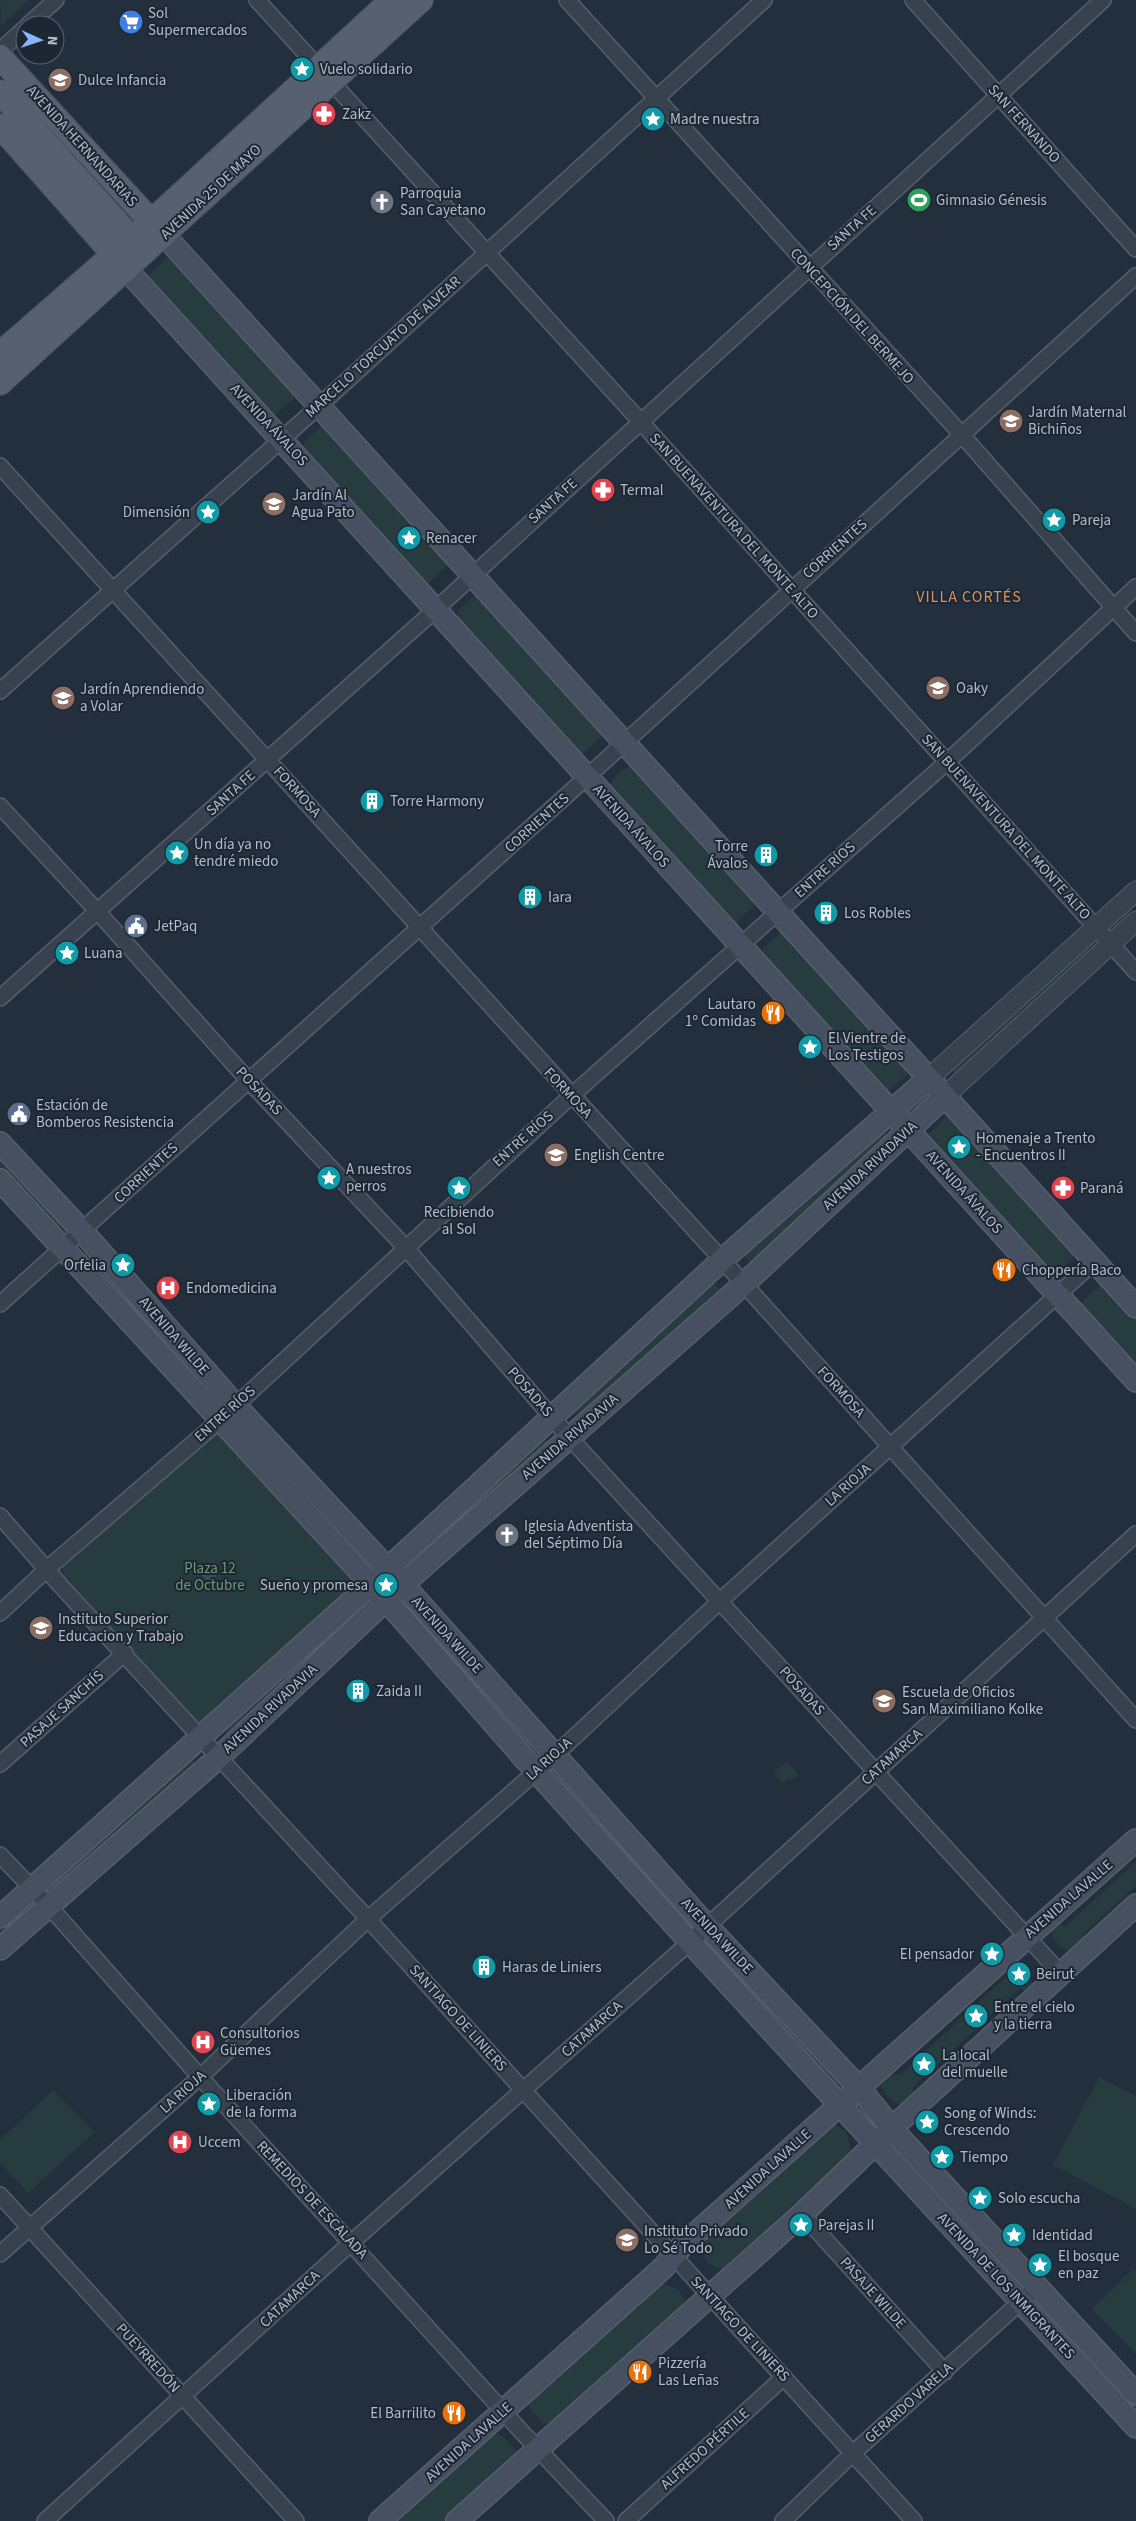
<svg xmlns="http://www.w3.org/2000/svg" width="1136" height="2521" font-family="'Source Sans 3',sans-serif">
  <style>
    .green { fill: #263c3f }
    .water { fill: #394c67 }
    .lines { fill: none; stroke-linecap: round; stroke-linejoin: round }
    .minor-casing { stroke: #565f6c; stroke-width: 18 }
    .tertiary-casing { stroke: #565f6c; stroke-width: 21 }
    .secondary-casing { stroke: #565f6c; stroke-width: 24 }
    .primary-casing { stroke: #414a57; stroke-width: 26 }
    .minor { stroke: #38414e; stroke-width: 15 }
    .tertiary { stroke: #38414e; stroke-width: 19 }
    .secondary { stroke: #465061; stroke-width: 21 }
    .primary { stroke: #56606e; stroke-width: 24 }
    .labels { text-anchor: middle; dominant-baseline: central; stroke-width: 4; stroke-linejoin: round; paint-order: stroke }
    .poi-label { font-size: 15px; fill: #b4bcc9; stroke: #1d2633; text-anchor: start }
    .street-label { font-size: 15px; fill: #b4bcc9; stroke: #1d2633 }
    .park-label { font-size: 15px; fill: #6b9a76; stroke: #1d2633 }
    .neighbourhood-label { font-size: 16px; letter-spacing: 1px; fill: #d59563; stroke: #1d2633 }
  </style>
  <rect width="100%" height="100%" fill="#242f3e"/>
  <path class="green" d="M 0,0 L 29,0 L 1,26 Z
    M 167,258 L 176,259 L 295,388 L 295,397 L 276,414 L 266,413 L 149,283 L 148,276 Z
    M 322,426 L 329,426 L 447,554 L 448,564 L 428,584 L 417,582 L 302,452 L 305,441 Z
    M 475,595 L 484,595 L 602,724 L 602,736 L 584,753 L 574,753 L 456,624 L 459,609 Z
    M 636,764 L 756,904 L 734,924 L 608,789 C 614,776 622,767 636,764 Z
    M 779,934 L 788,934 L 909,1065 L 907,1075 L 889,1090 L 880,1091 L 760,952 Z
    M 1085,945 L 1091,953 L 958,1077 L 949,1067 Z
    M 946,1117 L 956,1117 L 1074,1247 L 1073,1258 L 1055,1275 L 1044,1272 L 929,1146 L 929,1134 Z
    M 878,1131 L 884,1132 L 887,1136 L 886,1141 L 752,1261 L 748,1261 L 745,1255 Z
    M 0,1146 L 62,1221 L 58,1228 L 0,1172 Z
    M 88,1251 L 215,1392 L 210,1396 L 81,1255 Z
    M 714,1283 L 719,1289 L 581,1415 L 574,1410 Z
    M 1100,1285 L 1105,1285 L 1136,1315 L 1136,1374 L 1080,1309 L 1081,1303 Z
    M 216,1432 L 224,1432 L 356,1580 L 355,1589 L 206,1724 L 198,1724 L 63,1574 L 63,1563 Z
    M 546,1436 L 548,1445 L 407,1567 L 405,1564 Z
    M 406,1598 L 534,1745 L 527,1749 L 401,1602 Z
    M 363,1603 L 366,1610 L 228,1733 L 222,1730 Z
    M 193,1757 L 195,1764 L 58,1886 L 55,1882 L 54,1879 Z
    M 787,1761 L 798,1774 L 791,1781 L 788,1779 L 783,1783 L 773,1773 Z
    M 559,1774 L 683,1913 L 679,1917 L 556,1778 Z
    M 1136,1862 L 1136,1886 L 1084,1933 L 1082,1947 L 1074,1953 C 1061,1948 1052,1943 1051,1928 L 1057,1922 L 1064,1927 Z
    M 23,1909 L 27,1912 L 0,1940 L 0,1928 Z
    M 719,1949 L 841,2080 L 832,2088 L 714,1955 Z
    M 1010,1958 C 1025,1965 1030,1973 1035,1989 L 1028,1995 L 1020,1988 L 913,2087 L 913,2099 L 904,2106 C 891,2102 884,2095 879,2082 L 888,2072 L 900,2075 L 1007,1976 L 1001,1965 Z
    M 1099,2077 L 1136,2096 L 1136,2209 L 1053,2165 Z
    M 53,2090 L 95,2132 L 28,2193 L 0,2163 L 0,2140 Z
    M 833,2124 C 846,2129 850,2136 850,2150 L 843,2159 L 722,2269 L 709,2265 L 698,2246 Z
    M 1133,2269 L 1136,2272 L 1136,2354 L 1092,2309 Z
    M 657,2281 L 679,2290 L 684,2300 L 681,2311 L 554,2422 L 543,2424 L 526,2403 Z
    M 1047,2309 L 1136,2406 L 1136,2414 L 1043,2312 Z
    M 494,2433 L 503,2436 L 516,2450 L 511,2464 L 448,2521 L 392,2521 Z"/>
  <path class="water" d="M201 1572a8 8 0 1 1 16 0a8 8 0 1 1-16 0Z"/>
  <g class="lines">
    <defs>
      <path id="minor" d="M 257,0 L 641,422 L 1136,972
        M 567,0 L 962,435 L 1136,633
        M 913,0 L 1136,249
        M 28,25 L 56,0
        M 0,51 L 25,28
        M 0,466 L 744,1284 L 1136,1720
        M 0,691 L 319,406 L 764,0
        M 0,806 L 98,912 L 248,1080 L 405,1247 L 569,1437 L 1062,1975
        M 0,998 L 435,610 L 1103,0
        M 0,1304 L 587,777 L 1136,276
        M 0,1516 L 60,1585 L 368,1919 L 914,2521
        M 0,1613 L 47,1569 L 220,1420 L 571,1096 L 947,762 L 1136,587
        M 0,1764 L 125,1653
        M 0,1855 L 48,1905 L 200,2077 L 520,2430 L 606,2521
        M 0,2195 L 296,2521
        M 802,2214 L 945,2372
        M 0,2254 L 200,2077 L 368,1919 L 555,1755 L 720,1601 L 1096,1260
        M 45,2521 L 352,2242 L 690,1942 L 1136,1534
        M 626,2521 L 784,2377
        M 783,2521 L 852,2454 L 1037,2287"/>
      <path id="tertiary" d="M 929,1078 L 1136,891
        M 945,1096 L 1136,921"/>
      <path id="secondary" d="M 164,235 L 1136,1307
        M 127,270 L 1136,1381
        M 0,1143 L 82,1231 L 245,1416 L 414,1597 L 707,1926 L 860,2089 L 900,2138 L 1136,2394
        M 0,1180 L 386,1600 L 525,1759 L 690,1942 L 1136,2427
        M 0,1917 L 370,1585 L 722,1260 L 929,1078
        M 0,1949 L 218,1758 L 402,1585 L 744,1284 L 945,1096
        M 380,2521 L 663,2268 L 684,2244 L 1136,1840
        M 457,2521 L 802,2214 L 893,2127 L 1136,1905"/>
      <path id="primary" d="M 0,57 L 161,232
        M 0,92 L 131,238
        M 0,126 L 123,265
        M 0,354 L 151,222 L 392,0
        M 0,383 L 421,0"/>
    </defs>
    <use href="#minor" class="minor-casing"/>
    <use href="#tertiary" class="tertiary-casing"/>
    <use href="#secondary" class="secondary-casing"/>
    <use href="#primary" class="primary-casing"/>
    <use href="#minor" class="minor"/>
    <use href="#tertiary" class="tertiary"/>
    <use href="#secondary" class="secondary"/>
    <use href="#primary" class="primary"/>
  </g>
  <defs>
    <symbol id="supermarket-disc" viewBox="-11 -11 22 22"><circle r="9.5" fill="#3f7fe0" stroke="#1d2633"/><path d="M-6-5.5h2.5l.6 2H6L4.5 2H-2.5L-4.4-4H-6ZM-1.5 3.2a1.3 1.3 0 1 0 .1 0ZM3 3.2a1.3 1.3 0 1 0 .1 0Z" fill="#fff"/></symbol>
    <symbol id="sight-disc" viewBox="-11 -11 22 22"><circle r="9.5" fill="#0f9aa8" stroke="#1d2633"/><path d="M0-6L1.8-2.2L6-1.7L2.9 1.2L3.7 5.4L0 3.3L-3.7 5.4L-2.9 1.2L-6-1.7L-1.8-2.2Z" fill="#fff"/></symbol>
    <symbol id="school-disc" viewBox="-11 -11 22 22"><circle r="9.5" fill="#8d6e63" stroke="#1d2633"/><path d="M0-5L7-2L0 1L-7-2ZM-4 1L0 2.5L4 1V4Q0 6-4 4Z" fill="#fff"/></symbol>
    <symbol id="pharmacy-disc" viewBox="-11 -11 22 22"><circle r="9.5" fill="#e0444e" stroke="#1d2633"/><path d="M-2-6h4v4h4v4h-4v4h-4v-4h-4v-4h4Z" fill="#fff"/></symbol>
    <symbol id="stadium-disc" viewBox="-11 -11 22 22"><circle r="9.5" fill="#2e9e5b" stroke="#1d2633"/><path d="M0-5a6.5 5 0 1 0 0 10a6.5 5 0 1 0 0-10ZM-3.5-1.8h7v3.6h-7Z" fill="#fff"/></symbol>
    <symbol id="church-disc" viewBox="-11 -11 22 22"><circle r="9.5" fill="#6b7280" stroke="#1d2633"/><path d="M-1.2-6h2.4v3.5h3.3v2.4h-3.3V6h-2.4V-.1h-3.3v-2.4h3.3Z" fill="#fff"/></symbol>
    <symbol id="building-disc" viewBox="-11 -11 22 22"><circle r="9.5" fill="#0f9aa8" stroke="#1d2633"/><path d="M-4-6H4V6H1V3H-1V6H-4ZM-2.5-4.3h1.7v1.8h-1.7ZM.8-4.3h1.7v1.8H.8ZM-2.5-1h1.7V.8h-1.7ZM.8-1h1.7V.8H.8Z" fill="#fff"/></symbol>
    <symbol id="civic-disc" viewBox="-11 -11 22 22"><circle r="9.5" fill="#5c6f8a" stroke="#1d2633"/><path d="M-.6-6.5H3V-4.5H.6V-3L4-1V1h2V6H-6V1h2V-1L-.6-3ZM-1.2 2.5V6h2.4V2.5Z" fill="#fff"/></symbol>
    <symbol id="restaurant-disc" viewBox="-11 -11 22 22"><circle r="9.5" fill="#e8710a" stroke="#1d2633"/><path d="M-5-6h1v4h1v-4h1v4h1v-4h1v5L-1.5 .5V6h-2V.5L-5-1ZM5-6V6H3V1.5H1.5Q1.5-4 5-6Z" fill="#fff"/></symbol>
    <symbol id="university-disc" viewBox="-11 -11 22 22"><circle r="9.5" fill="#8d6e63" stroke="#1d2633"/><path d="M0-5L7-2L0 1L-7-2ZM-4 1L0 2.5L4 1V4Q0 6-4 4Z" fill="#fff"/></symbol>
    <symbol id="hospital-disc" viewBox="-11 -11 22 22"><circle r="9.5" fill="#e0444e" stroke="#1d2633"/><path d="M-5-5h3v3.5h4V-5h3V5h-3V1.5h-4V5h-3Z" fill="#fff"/></symbol>
  </defs>
  <g fill-rule="evenodd">
    <use href="#supermarket-disc" x="117" y="8" width="28" height="28"/>
    <use href="#sight-disc" x="288" y="55" width="28" height="28"/>
    <use href="#school-disc" x="46" y="66" width="28" height="28"/>
    <use href="#pharmacy-disc" x="310" y="100" width="28" height="28"/>
    <use href="#sight-disc" x="639" y="105" width="28" height="28"/>
    <use href="#stadium-disc" x="905" y="186" width="28" height="28"/>
    <use href="#church-disc" x="368" y="188" width="28" height="28"/>
    <use href="#school-disc" x="997" y="407" width="28" height="28"/>
    <use href="#pharmacy-disc" x="589" y="476" width="28" height="28"/>
    <use href="#school-disc" x="260" y="490" width="28" height="28"/>
    <use href="#sight-disc" x="194" y="498" width="28" height="28"/>
    <use href="#sight-disc" x="1040" y="506" width="28" height="28"/>
    <use href="#sight-disc" x="395" y="524" width="28" height="28"/>
    <use href="#school-disc" x="924" y="674" width="28" height="28"/>
    <use href="#school-disc" x="49" y="684" width="28" height="28"/>
    <use href="#building-disc" x="358" y="787" width="28" height="28"/>
    <use href="#sight-disc" x="163" y="839" width="28" height="28"/>
    <use href="#building-disc" x="752" y="841" width="28" height="28"/>
    <use href="#building-disc" x="516" y="883" width="28" height="28"/>
    <use href="#building-disc" x="812" y="899" width="28" height="28"/>
    <use href="#civic-disc" x="122" y="912" width="28" height="28"/>
    <use href="#sight-disc" x="53" y="939" width="28" height="28"/>
    <use href="#restaurant-disc" x="759" y="999" width="28" height="28"/>
    <use href="#sight-disc" x="796" y="1033" width="28" height="28"/>
    <use href="#civic-disc" x="5" y="1100" width="28" height="28"/>
    <use href="#sight-disc" x="945" y="1133" width="28" height="28"/>
    <use href="#university-disc" x="542" y="1141" width="28" height="28"/>
    <use href="#sight-disc" x="315" y="1164" width="28" height="28"/>
    <use href="#sight-disc" x="445" y="1174" width="28" height="28"/>
    <use href="#pharmacy-disc" x="1049" y="1174" width="28" height="28"/>
    <use href="#sight-disc" x="109" y="1251" width="28" height="28"/>
    <use href="#restaurant-disc" x="990" y="1256" width="28" height="28"/>
    <use href="#hospital-disc" x="154" y="1274" width="28" height="28"/>
    <use href="#church-disc" x="493" y="1521" width="28" height="28"/>
    <use href="#sight-disc" x="372" y="1571" width="28" height="28"/>
    <use href="#university-disc" x="27" y="1614" width="28" height="28"/>
    <use href="#building-disc" x="344" y="1677" width="28" height="28"/>
    <use href="#university-disc" x="870" y="1687" width="28" height="28"/>
    <use href="#sight-disc" x="978" y="1940" width="28" height="28"/>
    <use href="#building-disc" x="470" y="1953" width="28" height="28"/>
    <use href="#sight-disc" x="1005" y="1960" width="28" height="28"/>
    <use href="#sight-disc" x="962" y="2002" width="28" height="28"/>
    <use href="#hospital-disc" x="189" y="2028" width="28" height="28"/>
    <use href="#sight-disc" x="910" y="2050" width="28" height="28"/>
    <use href="#sight-disc" x="195" y="2090" width="28" height="28"/>
    <use href="#sight-disc" x="913" y="2108" width="28" height="28"/>
    <use href="#hospital-disc" x="166" y="2128" width="28" height="28"/>
    <use href="#sight-disc" x="928" y="2143" width="28" height="28"/>
    <use href="#sight-disc" x="966" y="2184" width="28" height="28"/>
    <use href="#sight-disc" x="787" y="2211" width="28" height="28"/>
    <use href="#sight-disc" x="1000" y="2221" width="28" height="28"/>
    <use href="#school-disc" x="613" y="2226" width="28" height="28"/>
    <use href="#sight-disc" x="1026" y="2251" width="28" height="28"/>
    <use href="#restaurant-disc" x="626" y="2358" width="28" height="28"/>
    <use href="#restaurant-disc" x="440" y="2399" width="28" height="28"/>
  </g>
  <g class="labels">
    <g class="poi-label">
      <text x="148" y="13">Sol<tspan x="148" dy="17">Supermercados</tspan></text>
      <text x="320" y="69">Vuelo solidario</text>
      <text x="78" y="80">Dulce Infancia</text>
      <text x="342" y="114">Zakz</text>
      <text x="670" y="119">Madre nuestra</text>
      <text x="400" y="193">Parroquia<tspan x="400" dy="17">San Cayetano</tspan></text>
      <text x="936" y="200">Gimnasio Génesis</text>
      <text x="1028" y="412">Jardín Maternal<tspan x="1028" dy="17">Bichiños</tspan></text>
      <text x="620" y="490">Termal</text>
      <text x="292" y="495">Jardín Al<tspan x="292" dy="17">Agua Pato</tspan></text>
      <text x="190" y="512" text-anchor="end">Dimensión</text>
      <text x="1072" y="520">Pareja</text>
      <text x="426" y="538">Renacer</text>
      <text x="956" y="688">Oaky</text>
      <text x="80" y="689">Jardín Aprendiendo<tspan x="80" dy="17">a Volar</tspan></text>
      <text x="390" y="801">Torre Harmony</text>
      <text x="194" y="844">Un día ya no<tspan x="194" dy="17">tendré miedo</tspan></text>
      <text x="748" y="846" text-anchor="end">Torre<tspan x="748" dy="17">Ávalos</tspan></text>
      <text x="548" y="897">Iara</text>
      <text x="844" y="913">Los Robles</text>
      <text x="154" y="926">JetPaq</text>
      <text x="84" y="953">Luana</text>
      <text x="756" y="1004" text-anchor="end">Lautaro<tspan x="756" dy="17">1º Comidas</tspan></text>
      <text x="828" y="1038">El Vientre de<tspan x="828" dy="17">Los Testigos</tspan></text>
      <text x="36" y="1105">Estación de<tspan x="36" dy="17">Bomberos Resistencia</tspan></text>
      <text x="976" y="1138">Homenaje a Trento<tspan x="976" dy="17">- Encuentros II</tspan></text>
      <text x="574" y="1155">English Centre</text>
      <text x="346" y="1169">A nuestros<tspan x="346" dy="17">perros</tspan></text>
      <text x="1080" y="1188">Paraná</text>
      <text x="459" y="1212" text-anchor="middle">Recibiendo<tspan x="459" dy="17">al Sol</tspan></text>
      <text x="106" y="1265" text-anchor="end">Orfelia</text>
      <text x="1022" y="1270">Choppería Baco</text>
      <text x="186" y="1288">Endomedicina</text>
      <text x="524" y="1526">Iglesia Adventista<tspan x="524" dy="17">del Séptimo Día</tspan></text>
      <text x="368" y="1585" text-anchor="end">Sueño y promesa</text>
      <text x="58" y="1619">Instituto Superior<tspan x="58" dy="17">Educacion y Trabajo</tspan></text>
      <text x="376" y="1691">Zaida II</text>
      <text x="902" y="1692">Escuela de Oficios<tspan x="902" dy="17">San Maximiliano Kolke</tspan></text>
      <text x="974" y="1954" text-anchor="end">El pensador</text>
      <text x="502" y="1967">Haras de Liniers</text>
      <text x="1036" y="1974">Beirut</text>
      <text x="994" y="2007">Entre el cielo<tspan x="994" dy="17">y la tierra</tspan></text>
      <text x="220" y="2033">Consultorios<tspan x="220" dy="17">Güemes</tspan></text>
      <text x="942" y="2055">La local<tspan x="942" dy="17">del muelle</tspan></text>
      <text x="226" y="2095">Liberación<tspan x="226" dy="17">de la forma</tspan></text>
      <text x="944" y="2113">Song of Winds:<tspan x="944" dy="17">Crescendo</tspan></text>
      <text x="198" y="2142">Uccem</text>
      <text x="960" y="2157">Tiempo</text>
      <text x="998" y="2198">Solo escucha</text>
      <text x="818" y="2225">Parejas II</text>
      <text x="644" y="2231">Instituto Privado<tspan x="644" dy="17">Lo Sé Todo</tspan></text>
      <text x="1032" y="2235">Identidad</text>
      <text x="1058" y="2256">El bosque<tspan x="1058" dy="17">en paz</tspan></text>
      <text x="658" y="2363">Pizzería<tspan x="658" dy="17">Las Leñas</tspan></text>
      <text x="436" y="2413" text-anchor="end">El Barrilito</text>
    </g>
    <g class="street-label">
      <text transform="translate(1024 124) rotate(48)">SAN FERNANDO</text>
      <text transform="translate(82 146) rotate(48)">AVENIDA HERNANDARIAS</text>
      <text transform="translate(211 192) rotate(-43)">AVENIDA 25 DE MAYO</text>
      <text transform="translate(852 228) rotate(-42)">SANTA FE</text>
      <text transform="translate(852 316) rotate(48)">CONCEPCIÓN DEL BERMEJO</text>
      <text transform="translate(383 347) rotate(-42)">MARCELO TORCUATO DE ALVEAR</text>
      <text transform="translate(269 425) rotate(47)">AVENIDA ÁVALOS</text>
      <text transform="translate(553 501) rotate(-42)">SANTA FE</text>
      <text transform="translate(734 526) rotate(48)">SAN BUENAVENTURA DEL MONTE ALTO</text>
      <text transform="translate(835 549) rotate(-42)">CORRIENTES</text>
      <text transform="translate(297 792) rotate(48)">FORMOSA</text>
      <text transform="translate(231 793) rotate(-42)">SANTA FE</text>
      <text transform="translate(537 823) rotate(-42)">CORRIENTES</text>
      <text transform="translate(631 826) rotate(48)">AVENIDA ÁVALOS</text>
      <text transform="translate(1006 827) rotate(48)">SAN BUENAVENTURA DEL MONTE ALTO</text>
      <text transform="translate(825 870) rotate(-42)">ENTRE RÍOS</text>
      <text transform="translate(259 1091) rotate(47)">POSADAS</text>
      <text transform="translate(568 1093) rotate(47)">FORMOSA</text>
      <text transform="translate(523 1139) rotate(-42)">ENTRE RÍOS</text>
      <text transform="translate(870 1166) rotate(-43)">AVENIDA RIVADAVIA</text>
      <text transform="translate(146 1173) rotate(-43)">CORRIENTES</text>
      <text transform="translate(964 1192) rotate(48)">AVENIDA ÁVALOS</text>
      <text transform="translate(174 1336) rotate(49)">AVENIDA WILDE</text>
      <text transform="translate(530 1392) rotate(49)">POSADAS</text>
      <text transform="translate(841 1392) rotate(48)">FORMOSA</text>
      <text transform="translate(225 1414) rotate(-42)">ENTRE RÍOS</text>
      <text transform="translate(570 1437) rotate(-41)">AVENIDA RIVADAVIA</text>
      <text transform="translate(848 1485) rotate(-42)">LA RIOJA</text>
      <text transform="translate(447 1635) rotate(48)">AVENIDA WILDE</text>
      <text transform="translate(802 1691) rotate(48)">POSADAS</text>
      <text transform="translate(62 1709) rotate(-42)">PASAJE SANCHÍS</text>
      <text transform="translate(270 1709) rotate(-43)">AVENIDA RIVADAVIA</text>
      <text transform="translate(892 1757) rotate(-42)">CATAMARCA</text>
      <text transform="translate(549 1759) rotate(-42)">LA RIOJA</text>
      <text transform="translate(1069 1899) rotate(-41)">AVENIDA LAVALLE</text>
      <text transform="translate(717 1936) rotate(47)">AVENIDA WILDE</text>
      <text transform="translate(458 2018) rotate(48)">SANTIAGO DE LINIERS</text>
      <text transform="translate(592 2029) rotate(-42)">CATAMARCA</text>
      <text transform="translate(183 2092) rotate(-42)">LA RIOJA</text>
      <text transform="translate(768 2169) rotate(-42)">AVENIDA LAVALLE</text>
      <text transform="translate(312 2200) rotate(47)">REMEDIOS DE ESCALADA</text>
      <text transform="translate(1006 2286) rotate(47)">AVENIDA DE LOS INMIGRANTES</text>
      <text transform="translate(873 2293) rotate(48)">PASAJE WILDE</text>
      <text transform="translate(290 2299) rotate(-43)">CATAMARCA</text>
      <text transform="translate(740 2329) rotate(47)">SANTIAGO DE LINIERS</text>
      <text transform="translate(148 2358) rotate(48)">PUEYRREDÓN</text>
      <text transform="translate(909 2403) rotate(-42)">GERARDO VARELA</text>
      <text transform="translate(469 2442) rotate(-42)">AVENIDA LAVALLE</text>
      <text transform="translate(705 2449) rotate(-42)">ALFREDO PÉRTILE</text>
    </g>
    <g class="park-label">
      <text x="210" y="1568">Plaza 12<tspan x="210" dy="17">de Octubre</tspan></text>
    </g>
    <g class="neighbourhood-label">
      <text x="969" y="597">VILLA CORTÉS</text>
    </g>
  </g>
  <g transform="translate(40 40) rotate(93)"><circle r="24" fill="#1d2633" stroke="#59626f"/>
  <path d="M0-4L9 19L0 12L-9 19Z" fill="#8ab4f8"/>
  <text y="-8" font-size="14" font-weight="bold" text-anchor="middle" fill="#b4bcc9">N</text>
  </g>
</svg>
